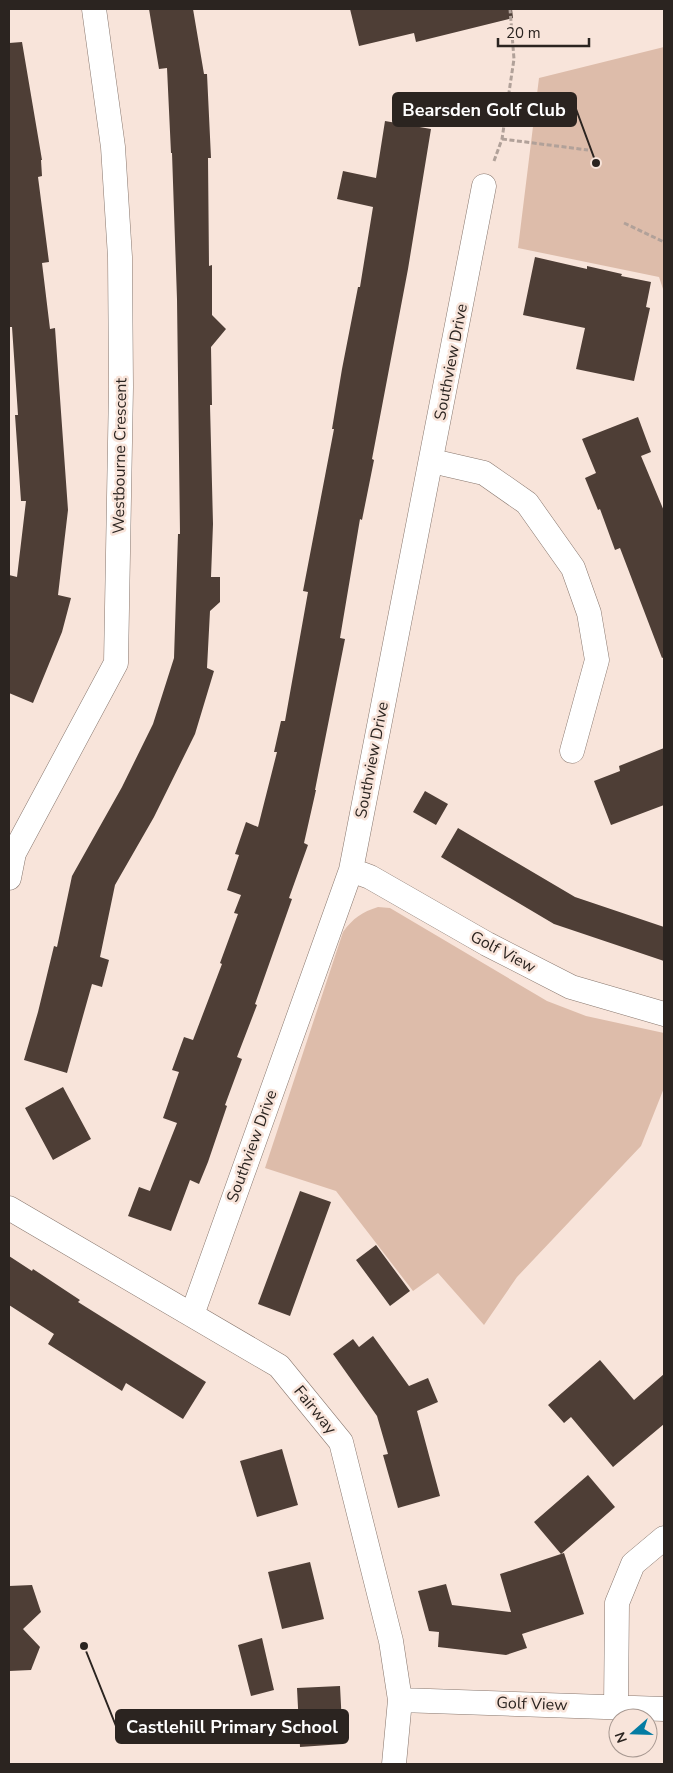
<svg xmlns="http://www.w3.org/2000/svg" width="673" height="1773" font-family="'Nunito Sans',sans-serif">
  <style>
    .green { fill: #ddbcaa }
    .building { fill: #4e3e36 }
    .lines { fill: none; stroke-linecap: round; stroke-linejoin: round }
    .street-casing { stroke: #88776e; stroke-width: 25 }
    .path { stroke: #b1a199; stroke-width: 3; stroke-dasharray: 5 2.5; stroke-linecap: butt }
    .street { stroke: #fff; stroke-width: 24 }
    .labels { text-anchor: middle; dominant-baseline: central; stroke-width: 5; stroke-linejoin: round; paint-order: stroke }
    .street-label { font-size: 16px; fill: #2b2420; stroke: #f8e4da }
    .leader { fill: none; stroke: #2b2420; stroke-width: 2 }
    .callout-dot { fill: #2b2420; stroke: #f8e4da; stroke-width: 2 }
    .callout { fill: #2b2420; stroke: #2b2420; stroke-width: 2 }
    .callout-label { font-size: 18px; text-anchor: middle; font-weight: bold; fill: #fff }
  </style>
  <rect width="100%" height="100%" fill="#f8e4da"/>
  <path class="green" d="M 664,47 L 664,292 L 659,277 L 518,248 L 539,78 Z
    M 378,907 L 390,908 L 547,1001 L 586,1016 L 664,1033 L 664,1088 L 641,1146 L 517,1277 L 484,1325 L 438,1273 L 413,1291 L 336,1191 L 265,1168 L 343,932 C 353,918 362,912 378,907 Z"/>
  <path class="building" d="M 149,9 L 193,9 L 204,74 L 207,74 L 211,158 L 208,158 L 209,266 L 212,265 L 212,315 L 226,329 L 211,347 L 212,405 L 210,405 L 213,524 L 211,577 L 220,577 L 220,602 L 210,611 L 207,668 L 214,671 L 195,734 L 154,817 L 115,885 L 100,957 L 109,960 L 102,987 L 92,984 L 67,1073 L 24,1060 L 38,1012 L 54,946 L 57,947 L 72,876 L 122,787 L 153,724 L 174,658 L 178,534 L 180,534 L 177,299 L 172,153 L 171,153 L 167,68 L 159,69 Z
    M 350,9 L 512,9 L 513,18 L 416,42 L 414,33 L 359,46 Z
    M 22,42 L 42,160 L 41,160 L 42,176 L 38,177 L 49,262 L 42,263 L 50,329 L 55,328 L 68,510 L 58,595 L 71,598 L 62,632 L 33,703 L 9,693 L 9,575 L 17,577 L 26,501 L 21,501 L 15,415 L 18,415 L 12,327 L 9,327 L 9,43 Z
    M 385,121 L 431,129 L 408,269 L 372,459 L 374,460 L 362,520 L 360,519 L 340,638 L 345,639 L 315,790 L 316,790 L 304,843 L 308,845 L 289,898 L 292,899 L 255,1004 L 257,1005 L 237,1057 L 242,1059 L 225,1105 L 227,1106 L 208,1162 L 199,1184 L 190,1180 L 171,1231 L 128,1216 L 139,1187 L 150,1191 L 177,1123 L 163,1118 L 179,1072 L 172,1070 L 184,1037 L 193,1040 L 222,964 L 220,963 L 238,914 L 234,913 L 241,895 L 227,890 L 239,855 L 235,854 L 246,822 L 258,827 L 277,752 L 274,752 L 281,721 L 285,721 L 308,592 L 303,591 L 334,429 L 332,429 L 342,369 L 358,287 L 360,287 L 373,207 L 337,199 L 343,171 L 376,178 Z
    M 535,257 L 587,269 L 587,266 L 622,274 L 621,276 L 651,282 L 646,307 L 650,308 L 634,381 L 576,369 L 585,328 L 523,315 Z
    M 638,417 L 651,452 L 641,456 L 664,511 L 664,657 L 662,658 L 620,548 L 615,550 L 600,509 L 598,510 L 585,478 L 596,473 L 582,439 Z
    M 664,748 L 664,805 L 611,825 L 594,781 L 620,771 L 619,766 Z
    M 425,791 L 448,804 L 436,825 L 413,812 Z
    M 458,828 L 575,897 L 664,927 L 664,961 L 554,924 L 441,857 Z
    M 63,1087 L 91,1139 L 53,1160 L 25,1108 Z
    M 300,1191 L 331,1202 L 290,1316 L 258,1304 Z
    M 376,1245 L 410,1291 L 390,1306 L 356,1260 Z
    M 9,1256 L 32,1271 L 33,1269 L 80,1300 L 78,1302 L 206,1382 L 183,1419 L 126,1383 L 122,1391 L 48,1344 L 54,1334 L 9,1305 Z
    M 373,1336 L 409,1386 L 428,1378 L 438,1402 L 417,1411 L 440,1496 L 398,1508 L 383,1455 L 388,1454 L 377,1416 L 333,1354 L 353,1339 L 359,1347 Z
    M 600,1360 L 634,1400 L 664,1374 L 664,1424 L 613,1467 L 571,1417 L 564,1423 L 548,1405 Z
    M 282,1449 L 298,1505 L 257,1517 L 240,1461 Z
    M 588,1475 L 615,1507 L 561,1554 L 534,1522 Z
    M 564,1553 L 584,1614 L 522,1634 L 527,1648 L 506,1655 L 438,1647 L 439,1632 L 429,1631 L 418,1591 L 446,1584 L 452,1605 L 511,1612 L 500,1574 Z
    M 310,1562 L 324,1619 L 282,1629 L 268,1572 Z
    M 32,1585 L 41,1612 L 23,1629 L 40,1647 L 31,1670 L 9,1671 L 9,1586 Z
    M 262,1638 L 274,1690 L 251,1696 L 238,1645 Z
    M 340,1686 L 343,1744 L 300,1747 L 297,1688 Z"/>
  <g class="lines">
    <defs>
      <path id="street" d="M 432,461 L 484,473 L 527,503 L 573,568 L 589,613 L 597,660 L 572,751
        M 351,870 L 370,877 L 487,944 L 571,987 L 664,1014
        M 9,878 L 14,853 L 116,663 L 121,387 L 120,257 L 113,147 L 94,9
        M 9,1208 L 279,1366 L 341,1442 L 391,1641 L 400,1700 L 394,1764
        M 192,1315 L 351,870 L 484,186
        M 400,1700 L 664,1709
        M 616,1707 L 617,1603 L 633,1564 L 664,1538"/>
    </defs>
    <use href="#street" class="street-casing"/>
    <path class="path" d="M 502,139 L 588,150
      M 494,161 L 502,139 L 514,59 L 510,9
      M 624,223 L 664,242"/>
    <use href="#street" class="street"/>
  </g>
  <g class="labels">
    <g class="street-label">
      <text transform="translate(451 362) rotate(-79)">Southview Drive</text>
      <text transform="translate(120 456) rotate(-89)">Westbourne Crescent</text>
      <text transform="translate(372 760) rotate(-79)">Southview Drive</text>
      <text transform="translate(503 952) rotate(28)">Golf View</text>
      <text transform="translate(252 1146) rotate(-70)">Southview Drive</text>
      <text transform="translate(315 1410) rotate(51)">Fairway</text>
      <text transform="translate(532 1704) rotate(2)">Golf View</text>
    </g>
  </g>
  <path class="leader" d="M596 163L576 109M84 1646L116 1726"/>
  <g class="callout-dot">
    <circle cx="596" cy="163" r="5"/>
    <circle cx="84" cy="1646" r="5"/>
  </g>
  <g class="callout">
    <rect x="393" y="93" width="183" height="33" rx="5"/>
    <rect x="116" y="1710" width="232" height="33" rx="5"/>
  </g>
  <g class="callout-label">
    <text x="484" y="116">Bearsden Golf Club</text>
    <text x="232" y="1733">Castlehill Primary School</text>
  </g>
  <rect width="673" height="1773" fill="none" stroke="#2b2420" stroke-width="20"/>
  <g transform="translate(633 1733) rotate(250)"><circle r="24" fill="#f8e4da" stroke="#a69790"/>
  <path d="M0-4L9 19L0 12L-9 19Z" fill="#047ca3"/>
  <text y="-8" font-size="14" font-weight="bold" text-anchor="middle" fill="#2b2420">N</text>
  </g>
  <path d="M498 38v8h91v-8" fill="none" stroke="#2b2420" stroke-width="2.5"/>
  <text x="506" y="38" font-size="15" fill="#2b2420" stroke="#f8e4da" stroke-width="4" paint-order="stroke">20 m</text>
</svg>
